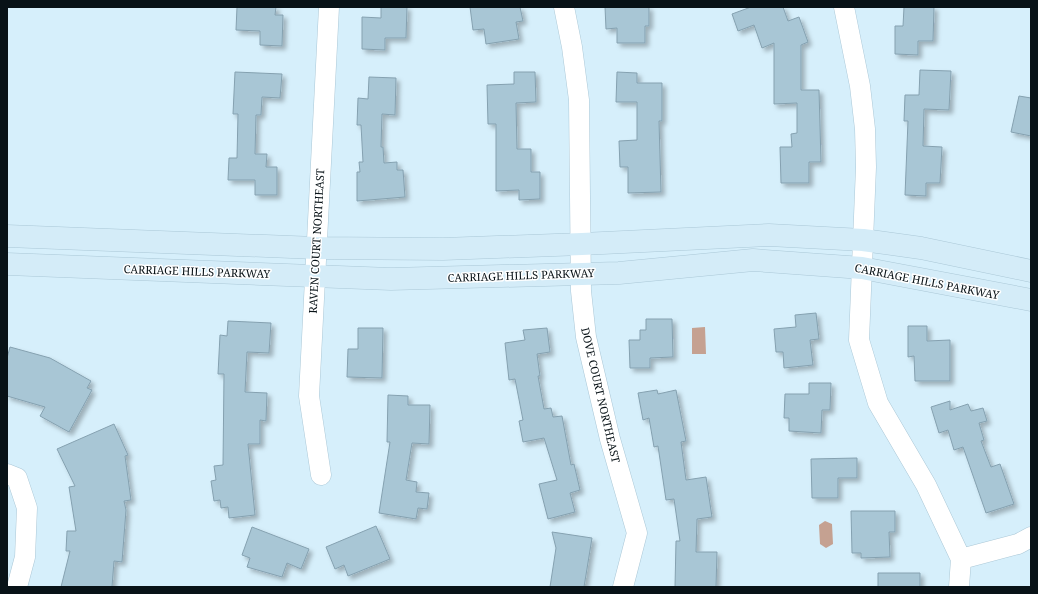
<svg xmlns="http://www.w3.org/2000/svg" width="1038" height="594" font-family="'Noto Serif',serif">
  <style>
    .water { fill: #c5a191 }
    .building { fill: #a8c6d5; stroke: #85a1b0; filter: url(#shadow) }
    .lines { fill: none; stroke-linecap: round; stroke-linejoin: round }
    .street-casing { stroke: #abc8d7; stroke-width: 21 }
    .secondary-casing { stroke: #abc8d7; stroke-width: 23 }
    .street { stroke: #fff; stroke-width: 20 }
    .secondary { stroke: #d4ecf8; stroke-width: 22 }
    .labels { text-anchor: middle; dominant-baseline: central; stroke-width: 3; stroke-linejoin: round; paint-order: stroke }
    .street-label { font-size: 11px; fill: #081217; stroke: #fff }
  </style>
  <defs>
    <filter id="shadow"><feDropShadow dx="3.5" dy="3.5" stdDeviation="2" flood-color="#0004"/></filter>
  </defs>
  <rect width="100%" height="100%" fill="#d6effb"/>
  <path class="water" d="M 705,327 L 706,354 L 692,354 L 692,328 Z
    M 825,521 L 832,524 L 833,544 L 826,548 L 820,544 L 819,525 Z"/>
  <path class="building" d="M 237,7 L 276,7 L 275,15 L 283,15 L 282,46 L 260,45 L 260,31 L 236,30 Z
    M 381,7 L 407,7 L 406,38 L 385,38 L 385,50 L 362,49 L 362,17 L 381,18 Z
    M 470,7 L 520,7 L 523,21 L 516,22 L 519,39 L 486,44 L 484,29 L 473,30 Z
    M 605,7 L 649,7 L 649,26 L 645,26 L 645,43 L 617,43 L 617,28 L 606,29 Z
    M 751,7 L 783,7 L 788,21 L 799,17 L 808,42 L 801,45 L 801,90 L 819,90 L 821,162 L 809,162 L 809,183 L 781,183 L 780,147 L 792,147 L 791,134 L 797,133 L 797,103 L 774,104 L 774,43 L 762,48 L 754,25 L 738,31 L 732,14 Z
    M 904,7 L 934,7 L 933,41 L 918,41 L 918,55 L 895,54 L 895,26 L 903,26 Z
    M 920,70 L 951,71 L 949,110 L 924,109 L 923,146 L 942,147 L 940,183 L 926,183 L 926,196 L 905,195 L 908,121 L 904,121 L 905,95 L 919,95 Z
    M 235,72 L 282,74 L 280,98 L 262,97 L 261,115 L 256,115 L 255,154 L 267,154 L 266,167 L 277,167 L 277,195 L 255,195 L 255,180 L 228,180 L 229,158 L 237,158 L 238,114 L 233,114 Z
    M 514,72 L 535,72 L 536,102 L 516,103 L 517,149 L 531,149 L 531,172 L 540,172 L 540,199 L 519,200 L 519,190 L 496,191 L 496,124 L 488,124 L 487,85 L 514,84 Z
    M 617,72 L 637,73 L 637,83 L 662,83 L 662,121 L 659,121 L 661,192 L 628,193 L 628,167 L 620,167 L 619,141 L 637,140 L 637,102 L 616,102 Z
    M 369,77 L 396,78 L 395,115 L 382,114 L 381,147 L 383,147 L 384,163 L 397,162 L 397,170 L 403,170 L 405,197 L 357,201 L 357,172 L 360,172 L 359,162 L 363,162 L 361,125 L 357,125 L 358,98 L 368,99 Z
    M 1019,96 L 1031,98 L 1031,136 L 1011,132 Z
    M 816,313 L 819,339 L 810,340 L 813,365 L 784,368 L 783,352 L 776,352 L 774,329 L 796,327 L 795,315 Z
    M 646,319 L 672,319 L 673,357 L 650,358 L 650,368 L 630,368 L 629,340 L 640,340 L 640,330 L 646,330 Z
    M 228,321 L 271,323 L 269,353 L 247,352 L 245,392 L 267,393 L 266,421 L 260,420 L 260,444 L 248,444 L 255,515 L 229,518 L 228,507 L 221,508 L 220,500 L 214,501 L 211,481 L 216,480 L 214,466 L 223,465 L 224,374 L 218,374 L 220,335 L 227,336 Z
    M 908,326 L 927,326 L 927,341 L 950,340 L 950,381 L 915,381 L 914,356 L 908,357 Z
    M 358,328 L 383,328 L 382,378 L 347,377 L 348,349 L 358,349 Z
    M 547,328 L 550,352 L 537,354 L 540,376 L 538,376 L 544,409 L 551,408 L 553,417 L 562,416 L 571,465 L 574,464 L 580,490 L 570,493 L 575,512 L 548,519 L 539,484 L 557,480 L 544,438 L 523,442 L 519,421 L 523,420 L 515,379 L 509,380 L 505,343 L 525,340 L 523,330 Z
    M 10,347 L 50,358 L 91,381 L 87,388 L 92,390 L 69,432 L 40,416 L 45,407 L 7,396 L 7,358 Z
    M 809,383 L 831,383 L 830,410 L 822,410 L 821,433 L 789,431 L 789,418 L 784,418 L 785,394 L 809,394 Z
    M 657,390 L 658,394 L 676,390 L 686,441 L 681,442 L 686,480 L 706,477 L 712,517 L 697,519 L 696,552 L 717,552 L 716,587 L 675,587 L 676,541 L 680,541 L 674,499 L 666,500 L 658,446 L 654,447 L 649,418 L 643,420 L 638,393 Z
    M 388,395 L 408,396 L 408,405 L 430,405 L 429,444 L 412,443 L 406,480 L 417,482 L 416,492 L 429,493 L 427,509 L 418,508 L 416,519 L 379,513 L 390,442 L 387,442 Z
    M 950,401 L 950,410 L 968,404 L 971,411 L 983,408 L 987,421 L 979,423 L 984,440 L 981,441 L 991,467 L 1000,464 L 1014,504 L 986,513 L 963,447 L 954,450 L 948,430 L 939,433 L 931,407 Z
    M 114,424 L 128,455 L 125,456 L 131,500 L 124,501 L 126,510 L 122,562 L 114,561 L 112,587 L 61,587 L 70,551 L 66,551 L 67,531 L 76,531 L 69,487 L 75,486 L 57,449 Z
    M 857,458 L 857,478 L 838,478 L 838,498 L 812,498 L 811,459 Z
    M 851,511 L 895,511 L 895,532 L 889,532 L 890,557 L 861,558 L 861,553 L 852,553 Z
    M 376,526 L 390,559 L 348,576 L 344,565 L 335,569 L 326,547 Z
    M 252,527 L 309,549 L 301,569 L 287,563 L 282,577 L 247,567 L 250,558 L 242,555 Z
    M 552,532 L 592,538 L 584,587 L 550,587 L 556,548 Z
    M 878,573 L 920,573 L 920,587 L 878,587 Z"/>
  <g class="lines">
    <defs>
      <path id="street" d="M 564,7 L 572,47 L 579,100 L 581,291 L 586,337 L 610,439 L 637,533 L 623,587
        M 844,7 L 860,86 L 865,129 L 866,167 L 859,340 L 878,403 L 926,485 L 961,559 L 959,587
        M 7,474 L 17,478 L 27,508 L 25,557 L 17,587
        M 321,475 L 309,396 L 329,7
        M 961,559 L 1018,544 L 1031,537"/>
      <path id="secondary" d="M 7,236 L 316,248 L 443,249 L 582,244 L 769,235 L 863,240 L 921,248 L 1031,271
        M 7,264 L 391,279 L 619,273 L 753,260 L 862,268 L 1031,300"/>
    </defs>
    <use href="#street" class="street-casing"/>
    <use href="#secondary" class="secondary-casing"/>
    <use href="#street" class="street"/>
    <use href="#secondary" class="secondary"/>
  </g>
  <g class="labels">
    <g class="street-label">
      <text transform="translate(316 241) rotate(-87)">RAVEN COURT NORTHEAST</text>
      <text transform="translate(197 271) rotate(2)">CARRIAGE HILLS PARKWAY</text>
      <text transform="translate(521 275) rotate(-2)">CARRIAGE HILLS PARKWAY</text>
      <text transform="translate(927 281) rotate(11)">CARRIAGE HILLS PARKWAY</text>
      <text transform="translate(601 395) rotate(77)">DOVE COURT NORTHEAST</text>
    </g>
  </g>
  <rect width="1038" height="594" fill="none" stroke="#081217" stroke-width="16"/>
</svg>
